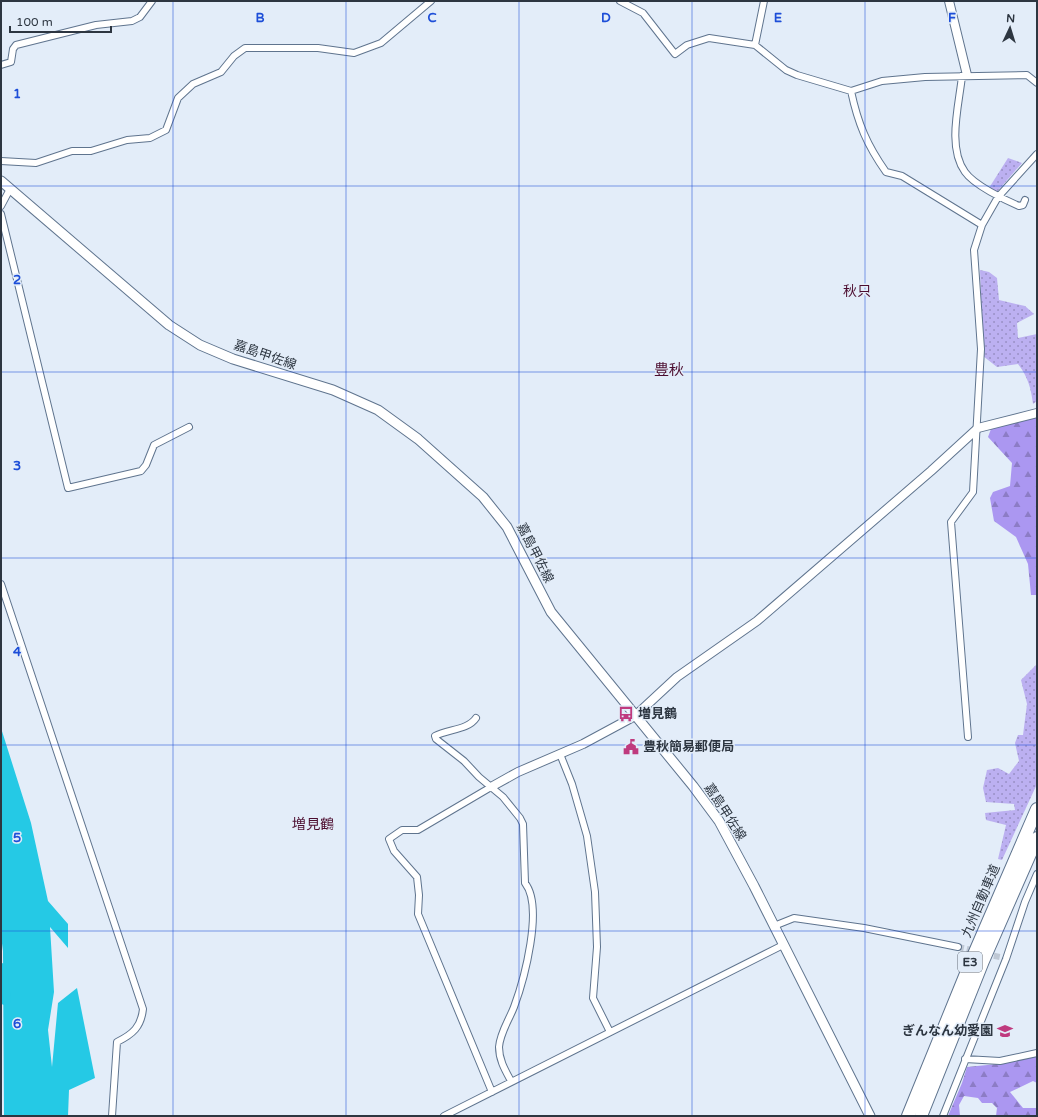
<svg xmlns="http://www.w3.org/2000/svg" width="1038" height="1117" font-family="'Varela Round','Noto Sans JP',sans-serif">
  <style>
    .grass { fill: url(#grass-dots) }
    .forest { fill: url(#forest-firs) }
    .water { fill: #25c9e5 }
    .lines { fill: none; stroke-linecap: round; stroke-linejoin: round }
    .river { stroke: #25c9e5; stroke-width: 12 }
    .minor-tunnel { stroke: #bfc8d4; stroke-width: 6; stroke-dasharray: 6 3; stroke-linecap: butt }
    .minor-casing { stroke: #5f748e; stroke-width: 8 }
    .tertiary-casing { stroke: #5f748e; stroke-width: 10 }
    .secondary-casing { stroke: #5f748e; stroke-width: 11 }
    .motorway-casing { stroke: #5f748e; stroke-width: 14 }
    .minor { stroke: #fff; stroke-width: 6 }
    .tertiary { stroke: #fff; stroke-width: 8 }
    .secondary { stroke: #fff; stroke-width: 9 }
    .motorway { stroke: #fff; stroke-width: 12 }
    .grid { fill: none; stroke: #1d4ed8; stroke-width: 1; stroke-opacity: 0.55 }
    .labels { text-anchor: middle; dominant-baseline: central; stroke-width: 3; stroke-linejoin: round; paint-order: stroke }
    .shield { fill: #e3edf9; stroke: #646d78; stroke-width: 1 }
    .shield-label { font-size: 12px; font-weight: bold; fill: #2d3641 }
    .street-label { font-size: 13px; fill: #2d3641; stroke: #e3edf9 }
    .poi-label { font-size: 13px; font-weight: bold; fill: #2d3641; stroke: #e3edf9; text-anchor: start }
    .neighbourhood-label { font-size: 14px; fill: #4c0d2f; stroke: #e3edf9 }
    .quarter-label { font-size: 15px; fill: #4c0d2f; stroke: #e3edf9 }
    .grid-label { font-size: 13px; text-anchor: middle; font-weight: bold; fill: #1d4ed8; stroke: #e3edf9; stroke-width: 3; stroke-linejoin: round; paint-order: stroke }
  </style>
  <defs>
    <pattern id="grass-dots" width="8" height="8" patternUnits="userSpaceOnUse"><rect width="8" height="8" fill="#bcb0f1"/><path d="M2 2h.1M6 6h.1" fill="none" stroke="#9990c5" stroke-width="1.8" stroke-linecap="round"/></pattern>
    <pattern id="forest-firs" width="22" height="20" patternUnits="userSpaceOnUse"><rect width="22" height="20" fill="#ab97f1"/><path d="M5 1l3.5 6h-7zM16 11l3.5 6h-7z" fill="#8c7cc5"/></pattern>
  </defs>
  <rect width="100%" height="100%" fill="#e3edf9"/>
  <path class="grass" d="M 1008,158 L 1022,163 L 996,193 L 989,188 Z
    M 980,270 L 989,272 L 997,278 L 999,300 L 1025,306 L 1034,314 L 1017,323 L 1018,338 L 1037,334 L 1037,401 L 1033,404 C 1031,388 1028,377 1018,364 L 997,367 L 983,356 Z
    M 1037,664 L 1037,784 L 1002,860 L 998,859 L 1006,825 L 986,820 L 985,813 L 1015,810 L 1014,804 L 986,802 L 983,788 L 987,770 L 998,768 L 1009,774 L 1019,761 L 1015,743 L 1018,735 L 1023,735 L 1027,704 L 1021,680 Z"/>
  <path class="forest" d="M 1037,417 L 1037,595 L 1031,595 L 1028,564 L 1016,537 L 994,521 L 990,498 L 993,492 L 1010,486 L 1012,463 L 988,437 L 991,429 Z
    M 1037,1055 L 1037,1083 L 1033,1081 L 1010,1092 L 1023,1108 L 1037,1108 L 1037,1116 L 996,1116 L 997,1108 L 992,1103 L 982,1103 L 978,1098 L 964,1096 L 959,1105 L 960,1116 L 948,1116 L 962,1083 L 967,1067 L 1008,1063 Z"/>
  <path class="water" d="M 1,728 L 31,823 L 48,901 L 68,924 L 68,948 L 50,927 L 54,992 L 48,1030 L 52,1067 L 58,1003 L 77,988 L 95,1078 L 69,1090 L 68,1116 L 4,1116 L 3,951 L 1,936 Z"/>
  <g class="lines">
    <path class="river" d="M 1,969 L 5,999"/>
    <path class="minor-tunnel" d="M 958,947 L 976,951
      M 985,954 L 1000,957"/>
    <defs>
      <path id="minor" d="M 620,1 L 643,13 L 675,54 L 687,45 L 709,38 L 755,45 L 786,70 L 797,75 L 851,91 L 882,81 L 925,77 L 1027,75 L 1037,83
        M 755,45 L 764,1
        M 1,65 L 11,62 L 13,49 L 16,45 L 96,25 L 132,21 L 140,17 L 152,1
        M 962,76 C 959,105 947,147 965,172 C 974,185 1005,200 1019,206 L 1023,205 L 1025,200
        M 851,91 C 858,124 867,145 886,172 L 902,176 L 982,225
        M 1,161 L 36,163 L 72,151 L 91,151 L 127,140 L 150,138 L 166,130 L 178,98 L 193,84 L 221,72 L 234,56 L 245,48 L 318,48 L 354,53 L 381,43 L 431,1
        M 1,206 L 10,189
        M 1,214 L 68,488 L 141,471 L 146,465 L 154,445 L 189,427
        M 1,584 L 143,1009 C 141,1027 133,1034 117,1042 L 112,1116
        M 476,718 C 468,730 448,729 435,736 L 436,739 L 464,761 L 479,777 L 503,797 L 520,818 L 523,824 L 525,883 C 544,907 524,980 514,1007 C 509,1020 500,1033 499,1047 C 499,1060 505,1070 511,1081
        M 968,737 L 951,522 L 973,492 L 981,349 L 974,250 L 982,225 L 998,197 L 1037,154
        M 560,754 L 572,784 L 587,836 L 595,892 L 597,947 L 593,998 L 610,1032
        M 491,787 L 418,830 L 402,830 L 389,839 L 394,851 L 417,877 L 419,895 L 418,914 L 492,1092
        M 774,926 L 794,918 L 864,928 L 958,947
        M 965,1059 L 1000,1061 L 1037,1053
        M 444,1116 L 783,945
        M 943,1116 L 1006,959 L 1025,902 L 1037,874"/>
      <path id="tertiary" d="M 949,1 L 967,75
        M 491,787 L 518,772 L 583,744 L 635,716 L 677,677 L 757,621 L 931,471 L 978,428 L 1037,413"/>
      <path id="secondary" d="M 1,181 L 169,325 L 200,345 L 233,359 L 333,390 L 378,410 L 418,439 L 483,497 L 507,527 L 551,612 L 693,786 L 719,821 L 754,886 L 870,1116"/>
      <path id="motorway" d="M 908,1116 L 972,959 L 1037,809
        M 921,1116 L 983,961 L 1037,838"/>
    </defs>
    <use href="#minor" class="minor-casing"/>
    <use href="#tertiary" class="tertiary-casing"/>
    <use href="#secondary" class="secondary-casing"/>
    <use href="#motorway" class="motorway-casing"/>
    <use href="#minor" class="minor"/>
    <use href="#tertiary" class="tertiary"/>
    <use href="#secondary" class="secondary"/>
    <use href="#motorway" class="motorway"/>
  </g>
  <path class="grid" d="M 173,1 L 173,1116M 346,1 L 346,1116M 519,1 L 519,1116M 692,1 L 692,1116M 865,1 L 865,1116M 1,186 L 1037,186M 1,372 L 1037,372M 1,558 L 1037,558M 1,745 L 1037,745M 1,931 L 1037,931"/>
  <defs>
    <symbol id="bus-bare" viewBox="-9 -9 18 18"><path d="M-5-6H5V4H4V6H2V4H-2V6H-4V4H-5ZM-3.5-4V0h7V-4ZM-3.5 1.2v1.5H-2V1.2ZM2 1.2v1.5H3.5V1.2Z" fill="#bf3a7e" stroke="#e3edf9" stroke-width="2.5" paint-order="stroke"/></symbol>
    <symbol id="civic-bare" viewBox="-9 -9 18 18"><path d="M-.6-6.5H3V-4.5H.6V-3L4-1V1h2V6H-6V1h2V-1L-.6-3ZM-1.2 2.5V6h2.4V2.5Z" fill="#bf3a7e" stroke="#e3edf9" stroke-width="2.5" paint-order="stroke"/></symbol>
    <symbol id="school-bare" viewBox="-9 -9 18 18"><path d="M0-5L7-2L0 1L-7-2ZM-4 1L0 2.5L4 1V4Q0 6-4 4Z" fill="#bf3a7e" stroke="#e3edf9" stroke-width="2.5" paint-order="stroke"/></symbol>
  </defs>
  <g fill-rule="evenodd">
    <use href="#bus-bare" x="615" y="703" width="22" height="22"/>
    <use href="#civic-bare" x="620" y="736" width="22" height="22"/>
    <use href="#school-bare" x="994" y="1020" width="22" height="22"/>
  </g>
  <g class="labels">
    <rect class="shield" x="958" y="952" width="24" height="20" rx="3"/>
    <g class="shield-label">
      <text x="970" y="962">E3</text>
    </g>
    <g class="street-label">
      <text transform="translate(265 355) rotate(19)">嘉島甲佐線</text>
      <text transform="translate(535 553) rotate(63)">嘉島甲佐線</text>
      <text transform="translate(725 812) rotate(57)">嘉島甲佐線</text>
      <text transform="translate(981 901) rotate(-67)">九州自動車道</text>
    </g>
    <g class="poi-label">
      <text x="638" y="714">増見鶴</text>
      <text x="643" y="747">豊秋簡易郵便局</text>
      <text x="993" y="1031" text-anchor="end">ぎんなん幼愛園</text>
    </g>
    <g class="neighbourhood-label">
      <text x="857" y="291">秋只</text>
      <text x="313" y="824">増見鶴</text>
    </g>
    <g class="quarter-label">
      <text x="669" y="370">豊秋</text>
    </g>
  </g>
  <g class="grid-label">
    <text x="260" y="22">B</text>
    <text x="432" y="22">C</text>
    <text x="606" y="22">D</text>
    <text x="778" y="22">E</text>
    <text x="952" y="22">F</text>
    <text x="17" y="98">1</text>
    <text x="17" y="284">2</text>
    <text x="17" y="470">3</text>
    <text x="17" y="656">4</text>
    <text x="17" y="842">5</text>
    <text x="17" y="1028">6</text>
  </g>
  <rect width="1038" height="1117" fill="none" stroke="#2d3641" stroke-width="4"/>
  <g transform="translate(1010 28) rotate(4)" stroke="#e3edf9" stroke-width="3" paint-order="stroke">
  <path d="M0-3L7 15L0 10L-7 15Z" fill="#2d3641"/>
  <text y="-6" font-size="11" font-weight="bold" text-anchor="middle" fill="#2d3641">N</text>
  </g>
  <path d="M10 26v6h101v-6" fill="none" stroke="#2d3641" stroke-width="2"/>
  <text x="16" y="26" font-size="12" fill="#2d3641" stroke="#e3edf9" stroke-width="3" paint-order="stroke">100 m</text>
</svg>
